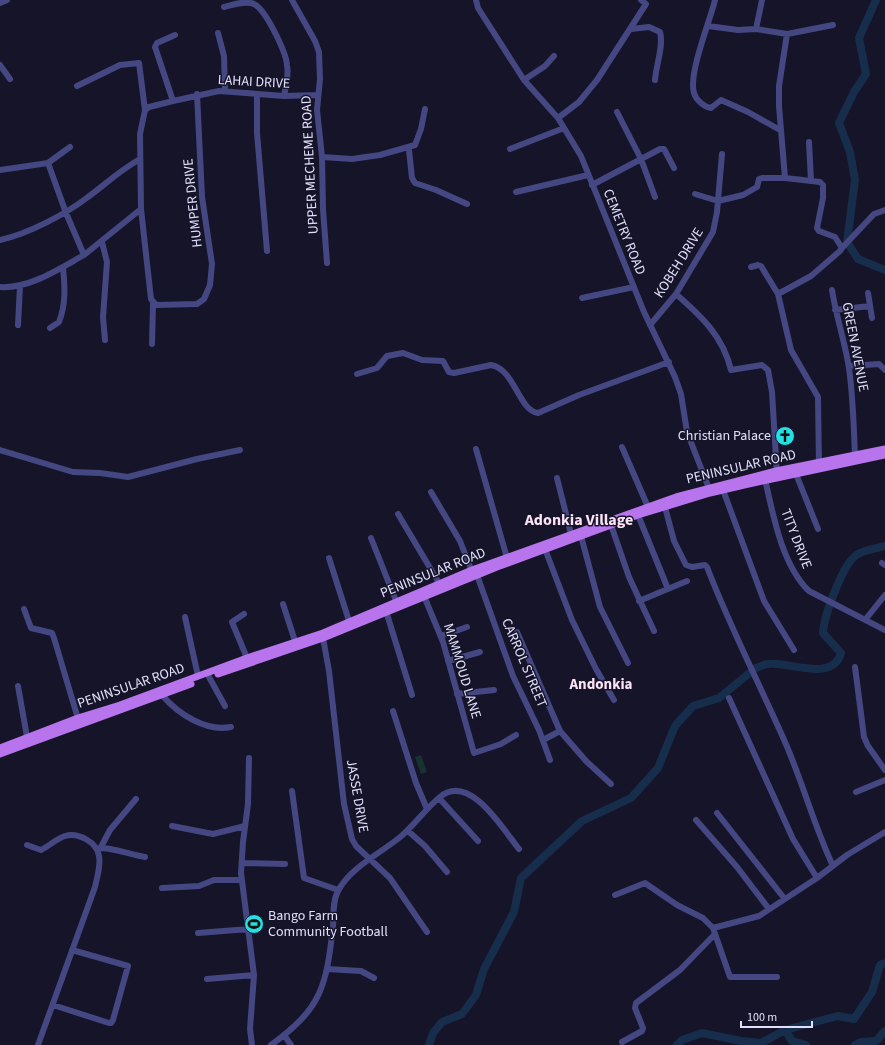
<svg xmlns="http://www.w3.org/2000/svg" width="885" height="1045" font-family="'Source Sans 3',sans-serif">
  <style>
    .green { fill: #18322f }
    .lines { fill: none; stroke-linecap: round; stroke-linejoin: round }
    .river { stroke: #162e4b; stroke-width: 8 }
    .minor { stroke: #454782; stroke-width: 6 }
    .major { stroke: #b774ed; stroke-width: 7 }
    .labels { text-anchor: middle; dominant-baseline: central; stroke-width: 3; stroke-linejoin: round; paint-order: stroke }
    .street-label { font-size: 14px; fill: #e1e0fb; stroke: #161429 }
    .poi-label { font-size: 14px; fill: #e1e0fb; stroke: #161429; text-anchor: end }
    .neighbourhood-label { font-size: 15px; font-weight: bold; fill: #fbe2f4; stroke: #161429 }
    .quarter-label { font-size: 16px; font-weight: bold; fill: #fbe2f4; stroke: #161429 }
  </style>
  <rect width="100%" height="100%" fill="#161429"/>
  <path class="green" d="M 421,755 L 427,772 L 421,774 L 415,757 Z"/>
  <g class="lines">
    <path class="river" d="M 876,0 L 859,38 L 866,74 L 854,92 L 839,123 L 850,152 L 855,180 L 847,242 L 858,259 L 885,270
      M 756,668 C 760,667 764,664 768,664 C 788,661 833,683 841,653 L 823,633 C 824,616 843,562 858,554 C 865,550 877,548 885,546
      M 785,1030 L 792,1041 L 806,1045
      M 429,1045 L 433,1033 L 442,1022 L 462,1014 L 476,995 L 484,969 L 514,912 L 521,878 L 582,821 L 631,798 L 658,768 L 675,726 L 693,706 L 719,698 L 752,671
      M 677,1045 L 682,1040 L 702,1033 L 741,1041 L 761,1043 L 785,1030 L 838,1016 L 854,1019 L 872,992 L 880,965 L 885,963
      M 855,1045 L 861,1042 L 876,1041 L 885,1031"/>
    <path class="minor" d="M 292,0 L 315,41 L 319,52 L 320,79 L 317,110 L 322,157 L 323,209 L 327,263
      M 476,0 L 478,8 L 524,80 L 558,118 L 581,156 L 644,312 L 675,377 L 681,394 L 687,432 L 710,491
      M 715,0 C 710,21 688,74 694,93 C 696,100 704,107 711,108 L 721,100 L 748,112 L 780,130
      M 0,3 L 7,0
      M 224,7 C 232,5 246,0 254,4 C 266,10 286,52 287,65 C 289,75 286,86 284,96
      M 708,26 L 738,30 L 756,29 L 787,34 L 833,25
      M 631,29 L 649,27 L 660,32 C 664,45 656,65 655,80
      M 756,29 L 762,0
      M 218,33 L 224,56 L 225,91
      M 0,65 L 10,79
      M 524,80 L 545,66 L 554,56
      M 77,86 L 120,65 L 139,63 L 145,110 L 140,134 L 141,209 L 151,299 L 156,305 L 197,304 L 204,299 L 210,285 L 212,264 L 202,197 L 197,94
      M 257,94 L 257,133 L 267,251
      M 173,101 L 155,47 L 157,43 L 175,35
      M 145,110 L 149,107 L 173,101 L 219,91 L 284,96 L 317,95
      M 617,112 L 641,159 L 655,197
      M 558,118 L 579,102 L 597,80 L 646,4 L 641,0
      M 809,142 L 811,181
      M 407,148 L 409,150 L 412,178 L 415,183 L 436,190 L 467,204
      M 510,149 L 564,128
      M 322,157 L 352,159 L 380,155 L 415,145 L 421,129 L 425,109
      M 48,163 L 70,147
      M 0,170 L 48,163 L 66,213 L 84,255 C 59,269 29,289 0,287
      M 785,178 L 779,106 L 779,86 L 787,34
      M 592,185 L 660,149 L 664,149 L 674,168
      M 516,192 L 588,175
      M 695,194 L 718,201
      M 718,201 L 743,195 L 757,187 L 759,179 L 762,178 L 785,178 L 820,182 L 823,185 L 823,198 L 817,228 L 819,231 L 835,237 L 842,248 L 840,251 L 811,276 L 778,294
      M 0,240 C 28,234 66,214 88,197 C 107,183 119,171 140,159
      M 102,242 L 107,262 L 103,317 L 105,340
      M 842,248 L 874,214 L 885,210
      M 84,255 L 141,209
      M 751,267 L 758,265 L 761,266 L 778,294 L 791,350 L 818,397 L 819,466
      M 832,290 C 836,316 845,342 849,368 C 853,397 854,427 855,457
      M 868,293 L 872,318
      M 676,294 C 701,316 723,336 731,370 L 762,365 L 768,370 L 772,392 L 777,475
      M 582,298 L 634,287
      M 835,310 L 870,306
      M 18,325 L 20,286
      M 650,325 L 676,294 L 713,232 L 717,212 L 722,154
      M 50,328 L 59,322 C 66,304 65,287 63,268
      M 152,344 L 153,304
      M 849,366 L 879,364 L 885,370
      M 357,374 L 377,368 L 387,356 L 403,353 L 422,360 L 443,361 L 449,372 L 454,373 L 491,365 C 515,369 518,410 538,413 L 579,395 L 669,362
      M 622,447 L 648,507
      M 476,449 L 507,558
      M 0,450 L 73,472 L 100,473 L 128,477 L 197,459 L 240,450
      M 796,474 L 818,529
      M 557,478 L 571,534
      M 765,479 C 773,515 782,565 809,591 L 885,630
      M 723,490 L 764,601 L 794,650
      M 431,492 L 460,541 L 473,574
      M 665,507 L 674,541 L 686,565 L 692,567 L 705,565 L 707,567 C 730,627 759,683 785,742 C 803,783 814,826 833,866
      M 398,514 L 439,583
      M 638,515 L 668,589
      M 611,525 L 629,577 L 654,631
      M 581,536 L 600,607 L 628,663
      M 371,538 L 396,601
      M 545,549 L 572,620 L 596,669 L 614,700
      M 329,558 L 349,621
      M 882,563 L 885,565
      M 477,575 L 513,676 L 539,730 L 550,760
      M 424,596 L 443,642 L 474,753 L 501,744 L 516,735
      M 639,601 L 687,581
      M 283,604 L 295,641
      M 24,609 L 31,628 L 52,633 L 54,638 L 79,722
      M 386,611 L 412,695
      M 244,614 L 232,622 L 247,658
      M 185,617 L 198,676
      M 865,620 L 885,595
      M 517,632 L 560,731 L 586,761 L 611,784
      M 441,636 L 467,627
      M 323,638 L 329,671 L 344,804 L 352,839 L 356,846 L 390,878 L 427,932
      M 448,661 L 480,652
      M 855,667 L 864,737 L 868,746 L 885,770
      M 209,677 L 225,706
      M 18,686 L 27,737
      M 457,694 L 494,690
      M 162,695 C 178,714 206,732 231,727
      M 729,698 L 793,839 L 817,878
      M 393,711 L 416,783 L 427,809
      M 543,740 L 560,731
      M 249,758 L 248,804 L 243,842 L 241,873 L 254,975 L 250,1029 L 252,1045
      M 292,791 L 304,878 L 338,890
      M 856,792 L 885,780
      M 439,798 L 478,841
      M 717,813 L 784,898
      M 696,820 L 737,867 L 769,909
      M 172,826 L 213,834 L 245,826
      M 408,831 L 425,846 L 447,872
      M 27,845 L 41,850 C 49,846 56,839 65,836 C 78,832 97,842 99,856 C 101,866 97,877 95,887 L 38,1045
      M 101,847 L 110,830 L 136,799
      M 98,849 C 106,845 134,856 145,857
      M 242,863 L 285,864
      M 162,888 L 199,886 L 214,880 L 242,880
      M 615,895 L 645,883 L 677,905 L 703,918 L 713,928 L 730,977 L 777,977
      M 713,928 L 759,916 L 817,878 L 847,855 L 885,832
      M 198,933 L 249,929
      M 327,969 L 361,971 L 374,978
      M 207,979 L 254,975
      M 53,1005 L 109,1023 L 111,1023 L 113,1020 L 128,966 L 72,950
      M 284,1035 L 291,1045
      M 622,1042 L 642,1031 L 643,1028 L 635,1008 L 636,1003 L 680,970 L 714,935
      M 271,1045 C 322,1008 326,987 333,927 C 334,916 332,902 338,891 C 350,868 379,854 399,838 C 414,826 425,809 440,797 C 470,772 504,831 519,849"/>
    <path class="major" d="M 218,674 L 323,638 L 497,567 L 638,515 L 710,493 L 744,485 L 885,455
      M 0,748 L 78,718 L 120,705 L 247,658 L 323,633 L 472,570 L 676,497 L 776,471 L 885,449
      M 0,754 L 191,684"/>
  </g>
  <defs>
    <symbol id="church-disc" viewBox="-11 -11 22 22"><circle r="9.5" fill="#24dfe3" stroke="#161429"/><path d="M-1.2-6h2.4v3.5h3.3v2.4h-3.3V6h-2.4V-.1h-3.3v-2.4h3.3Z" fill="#111"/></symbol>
    <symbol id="stadium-disc" viewBox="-11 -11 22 22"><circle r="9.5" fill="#24dfe3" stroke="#161429"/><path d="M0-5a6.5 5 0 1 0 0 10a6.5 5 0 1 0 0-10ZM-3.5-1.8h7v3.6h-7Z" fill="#111"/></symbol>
  </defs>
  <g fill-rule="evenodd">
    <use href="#church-disc" x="774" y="425" width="22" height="22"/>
    <use href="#stadium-disc" x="243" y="913" width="22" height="22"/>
  </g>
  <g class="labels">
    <g class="street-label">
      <text transform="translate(254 82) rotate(3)">LAHAI DRIVE</text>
      <text transform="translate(310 165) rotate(-93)">UPPER MECHEME ROAD</text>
      <text transform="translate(193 203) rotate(-96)">HUMPER DRIVE</text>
      <text transform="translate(624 232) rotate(68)">CEMETRY ROAD</text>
      <text transform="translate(679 263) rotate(-58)">KOBEH DRIVE</text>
      <text transform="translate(855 347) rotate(79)">GREEN AVENUE</text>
      <text transform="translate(741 467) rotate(-13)">PENINSULAR ROAD</text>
      <text transform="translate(796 539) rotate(69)">TITY DRIVE</text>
      <text transform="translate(433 573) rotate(-22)">PENINSULAR ROAD</text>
      <text transform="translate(524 663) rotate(67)">CARROL STREET</text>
      <text transform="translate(462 671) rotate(73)">MAMMOUD LANE</text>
      <text transform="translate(131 686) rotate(-19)">PENINSULAR ROAD</text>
      <text transform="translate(357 796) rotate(80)">JASSE DRIVE</text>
    </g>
    <g class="poi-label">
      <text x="771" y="436">Christian Palace</text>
      <text x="268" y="916" text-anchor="start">Bango Farm<tspan x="268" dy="16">Community Football</tspan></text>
    </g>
    <g class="neighbourhood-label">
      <text x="601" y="684">Andonkia</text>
    </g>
    <g class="quarter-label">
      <text x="579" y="520">Adonkia Village</text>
    </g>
  </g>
  <path d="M741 1021v6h71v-6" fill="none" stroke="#e1e0fb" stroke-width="2"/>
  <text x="747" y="1021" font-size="12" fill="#e1e0fb" stroke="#161429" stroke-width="3" paint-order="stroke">100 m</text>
</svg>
